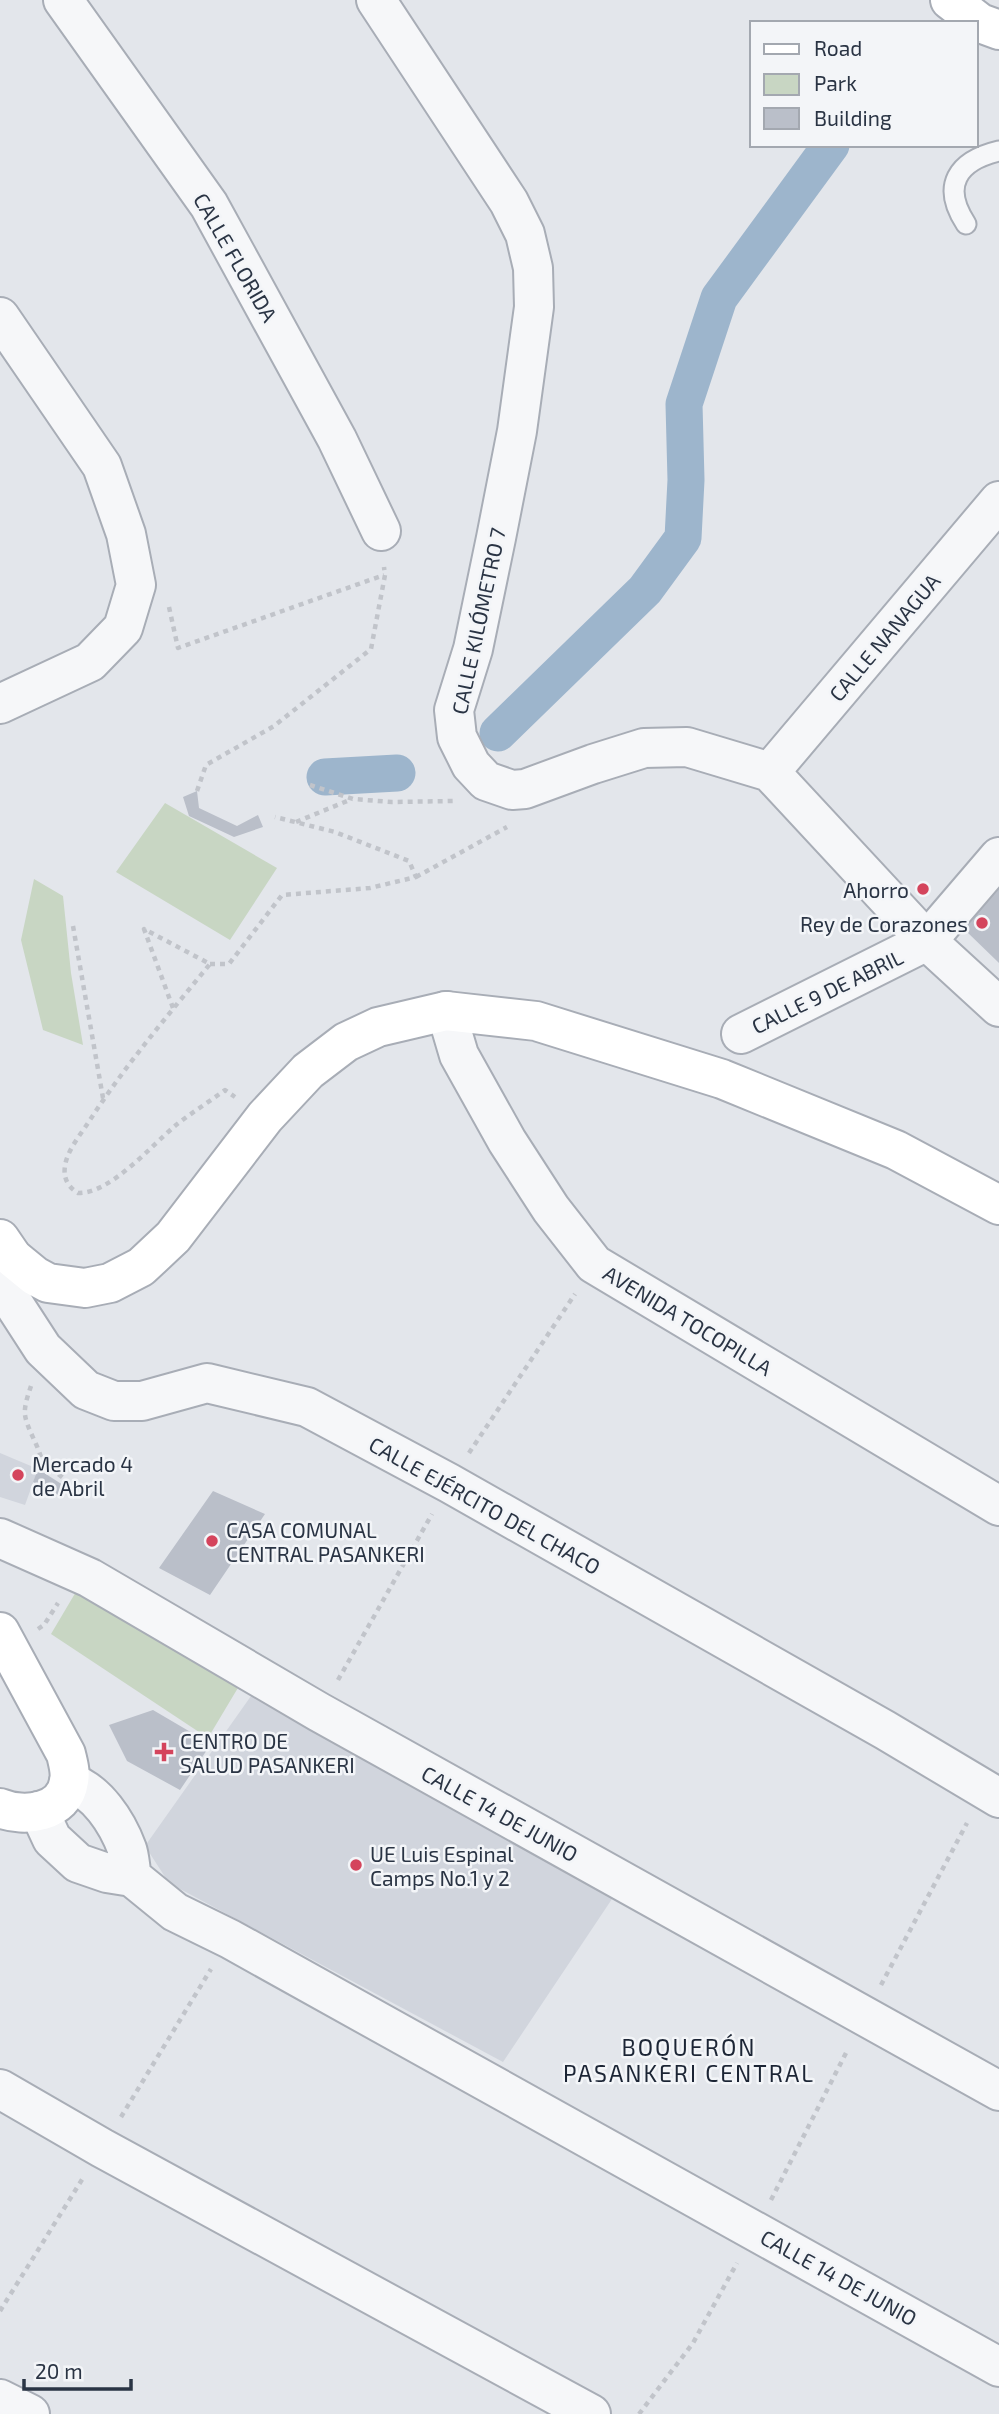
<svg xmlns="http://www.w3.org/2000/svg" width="999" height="2414" font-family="'Exo 2',sans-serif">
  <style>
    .built { fill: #d1d5dd }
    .green { fill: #c8d6c3 }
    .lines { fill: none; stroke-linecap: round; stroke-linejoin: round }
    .canal { stroke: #9db5cc; stroke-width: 37 }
    .building { fill: #babfc9 }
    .service-casing { stroke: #a8adb6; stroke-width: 23 }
    .minor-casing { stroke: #a8adb6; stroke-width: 42 }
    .tertiary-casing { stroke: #a8adb6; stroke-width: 42 }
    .secondary-casing { stroke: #a8adb6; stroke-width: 42 }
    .path { stroke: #c1c4ca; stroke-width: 4.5; stroke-dasharray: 5 5; stroke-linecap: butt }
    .service { stroke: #f6f7f9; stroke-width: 19 }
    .minor { stroke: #f6f7f9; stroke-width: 38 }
    .tertiary { stroke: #f6f7f9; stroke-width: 38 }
    .secondary { stroke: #fff; stroke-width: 38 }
    .poi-dot { fill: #d4445c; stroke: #f3f5f8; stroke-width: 2.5 }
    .labels { text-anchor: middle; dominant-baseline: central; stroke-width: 5; stroke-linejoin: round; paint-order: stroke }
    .street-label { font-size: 21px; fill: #2a3444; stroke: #f3f5f8 }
    .poi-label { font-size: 21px; fill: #2a3444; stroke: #f3f5f8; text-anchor: start }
    .neighbourhood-label { font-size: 23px; letter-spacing: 2px; fill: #1c2535; stroke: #f3f5f8 }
  </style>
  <rect width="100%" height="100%" fill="#e3e6eb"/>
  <path class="built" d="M 0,1453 L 38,1469 L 25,1505 L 0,1497 Z
    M 251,1696 L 614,1896 L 503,2062 L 169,1883 L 145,1846 Z"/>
  <path class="green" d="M 165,803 L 277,868 L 230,940 L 116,872 Z
    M 34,879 L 63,896 L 71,973 L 83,1045 L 43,1030 L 21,940 Z
    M 96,1558 L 254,1661 L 208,1738 L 51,1634 Z"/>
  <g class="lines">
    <path class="canal" d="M 498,733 L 645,590 L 683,538 L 686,480 L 684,404 L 719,298 L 831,145
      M 325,777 L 397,773"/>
  </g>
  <path class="building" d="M 197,791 L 199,808 L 237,826 L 258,815 L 263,827 L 234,837 L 189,816 L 183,797 Z
    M 999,876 L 999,963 L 966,931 L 963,915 Z
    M 38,1469 L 63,1485 L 58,1495 L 33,1482 Z
    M 213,1491 L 265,1514 L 210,1595 L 159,1568 Z
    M 153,1710 L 211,1744 L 180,1790 L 127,1761 L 109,1725 Z"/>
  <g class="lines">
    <defs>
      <path id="service" d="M 966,224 C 941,186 957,161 999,151"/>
      <path id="minor" d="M 63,0 L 209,205 L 337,439 L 381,531
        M 770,772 L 999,501
        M 446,1011 L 459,1055 L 507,1141 L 551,1209 L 594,1264 L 999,1506
        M 741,1034 L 927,941 L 999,857
        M 13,1258 L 8,1295 L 43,1349 L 86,1390 L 114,1401 L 142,1401 L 207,1383 L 307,1407 L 449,1483 L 885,1730 L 999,1798
        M 0,1538 L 90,1578 L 319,1712 L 999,2091
        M 69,1782 C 97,1791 117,1822 127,1849 C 130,1857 130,1868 132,1877
        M 39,1811 L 52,1839 L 78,1863 L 107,1873 L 132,1877 L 175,1912 L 230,1939 L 999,2367
        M 0,2089 L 102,2148 L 591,2414
        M 0,2399 L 30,2414"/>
      <path id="tertiary" d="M 376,0 L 509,202 L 525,234 L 533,268 L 534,307 L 517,431 L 496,538 L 473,649 L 454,710 L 457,737 L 471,765 L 486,781 L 512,790 L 525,789 L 593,764 L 644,748 L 687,747 L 770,772 L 927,941 L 999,1007
        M 0,317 L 102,466 L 126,534 L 136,585 L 123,628 L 90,662 L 0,704"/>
      <path id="secondary" d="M 950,0 L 980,23 L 999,30
        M 0,1239 L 13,1258 L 35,1276 L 48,1283 L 85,1288 L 110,1283 L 141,1267 L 173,1237 L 265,1117 L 308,1071 L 346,1042 L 378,1027 L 446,1011 L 536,1021 L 722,1079 L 896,1150 L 999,1205
        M 0,1632 L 66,1754 C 68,1763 71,1772 69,1781 C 65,1813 24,1818 0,1808"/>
    </defs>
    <use href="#service" class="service-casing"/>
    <use href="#minor" class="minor-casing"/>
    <use href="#tertiary" class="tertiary-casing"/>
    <use href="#secondary" class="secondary-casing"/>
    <path class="path" d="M 169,607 L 178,648 L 384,575
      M 310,785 L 353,799 L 392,802 L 455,801
      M 197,791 L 206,765 L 274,726 L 371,649 L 385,575 L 384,567
      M 296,822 L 352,799
      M 416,877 L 507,827
      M 73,926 L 103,1098
      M 210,964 L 229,964 L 282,895 L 370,888 L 416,877 L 409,861 L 335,832 L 275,817
      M 173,1008 L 144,929 L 210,964 C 168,1015 124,1067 88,1123 C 80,1135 67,1151 65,1166 C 63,1178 68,1187 78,1193 C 110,1194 151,1146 176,1125 C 191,1113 209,1102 225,1090 L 235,1097
      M 31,1386 C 28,1395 24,1406 25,1415 C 27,1429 38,1444 42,1461 L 67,1481 L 64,1491
      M 469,1453 L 575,1294
      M 38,1629 L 44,1625 L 58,1603
      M 338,1680 L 432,1514
      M 881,1985 L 967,1823
      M 121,2117 L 211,1969
      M 771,2200 L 848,2049
      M 0,2311 L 83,2178
      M 639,2414 L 693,2343 L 737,2263"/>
    <use href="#service" class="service"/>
    <use href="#minor" class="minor"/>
    <use href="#tertiary" class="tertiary"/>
    <use href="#secondary" class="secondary"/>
  </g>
  <g class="poi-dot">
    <circle cx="923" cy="889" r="7"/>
    <circle cx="982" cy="923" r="7"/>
    <circle cx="18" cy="1475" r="7"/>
    <circle cx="212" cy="1541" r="7"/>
    <path d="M160.5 1741.5h7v7h7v7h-7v7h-7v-7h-7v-7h7z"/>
    <circle cx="356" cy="1865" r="7"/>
  </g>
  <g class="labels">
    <g class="street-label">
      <text transform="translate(236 257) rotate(60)">CALLE FLORIDA</text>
      <text transform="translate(478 621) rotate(-78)">CALLE KILÓMETRO 7</text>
      <text transform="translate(884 637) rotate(-50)">CALLE NANAGUA</text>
      <text transform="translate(827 991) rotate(-26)">CALLE 9 DE ABRIL</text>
      <text transform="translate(688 1320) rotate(31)">AVENIDA TOCOPILLA</text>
      <text transform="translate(485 1505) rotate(29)">CALLE EJÉRCITO DEL CHACO</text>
      <text transform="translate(500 1813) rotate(29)">CALLE 14 DE JUNIO</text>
      <text transform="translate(839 2277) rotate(29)">CALLE 14 DE JUNIO</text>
    </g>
    <g class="poi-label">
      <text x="909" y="889" text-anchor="end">Ahorro</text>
      <text x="968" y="923" text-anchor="end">Rey de Corazones</text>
      <text x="32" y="1463">Mercado 4<tspan x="32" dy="24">de Abril</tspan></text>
      <text x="226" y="1529">CASA COMUNAL<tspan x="226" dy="24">CENTRAL PASANKERI</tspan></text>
      <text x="180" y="1740">CENTRO DE<tspan x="180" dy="24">SALUD PASANKERI</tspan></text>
      <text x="370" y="1853">UE Luis Espinal<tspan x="370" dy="24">Camps No.1 y 2</tspan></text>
    </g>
    <g class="neighbourhood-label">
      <text x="689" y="2047">BOQUERÓN<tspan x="689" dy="26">PASANKERI CENTRAL</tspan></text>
    </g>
  </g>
  <rect x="750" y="21" width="228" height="126" fill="#f3f5f8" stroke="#a3a8b0" stroke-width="2"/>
  <rect x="764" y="44" width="35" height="10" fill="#ffffff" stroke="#a3a8b0" stroke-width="2"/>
  <text x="814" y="56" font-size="21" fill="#2a3444">Road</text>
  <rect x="764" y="74" width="35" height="21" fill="#c8d6c3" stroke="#a3a8b0" stroke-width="2"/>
  <text x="814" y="91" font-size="21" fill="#2a3444">Park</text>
  <rect x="764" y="108" width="35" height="21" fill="#babfc9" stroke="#a3a8b0" stroke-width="2"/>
  <text x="814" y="126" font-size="21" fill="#2a3444">Building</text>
  <path d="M24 2379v10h107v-10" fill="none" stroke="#2a3444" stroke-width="3.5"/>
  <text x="35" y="2379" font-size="21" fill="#2a3444" stroke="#f3f5f8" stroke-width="5" paint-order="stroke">20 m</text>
</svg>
